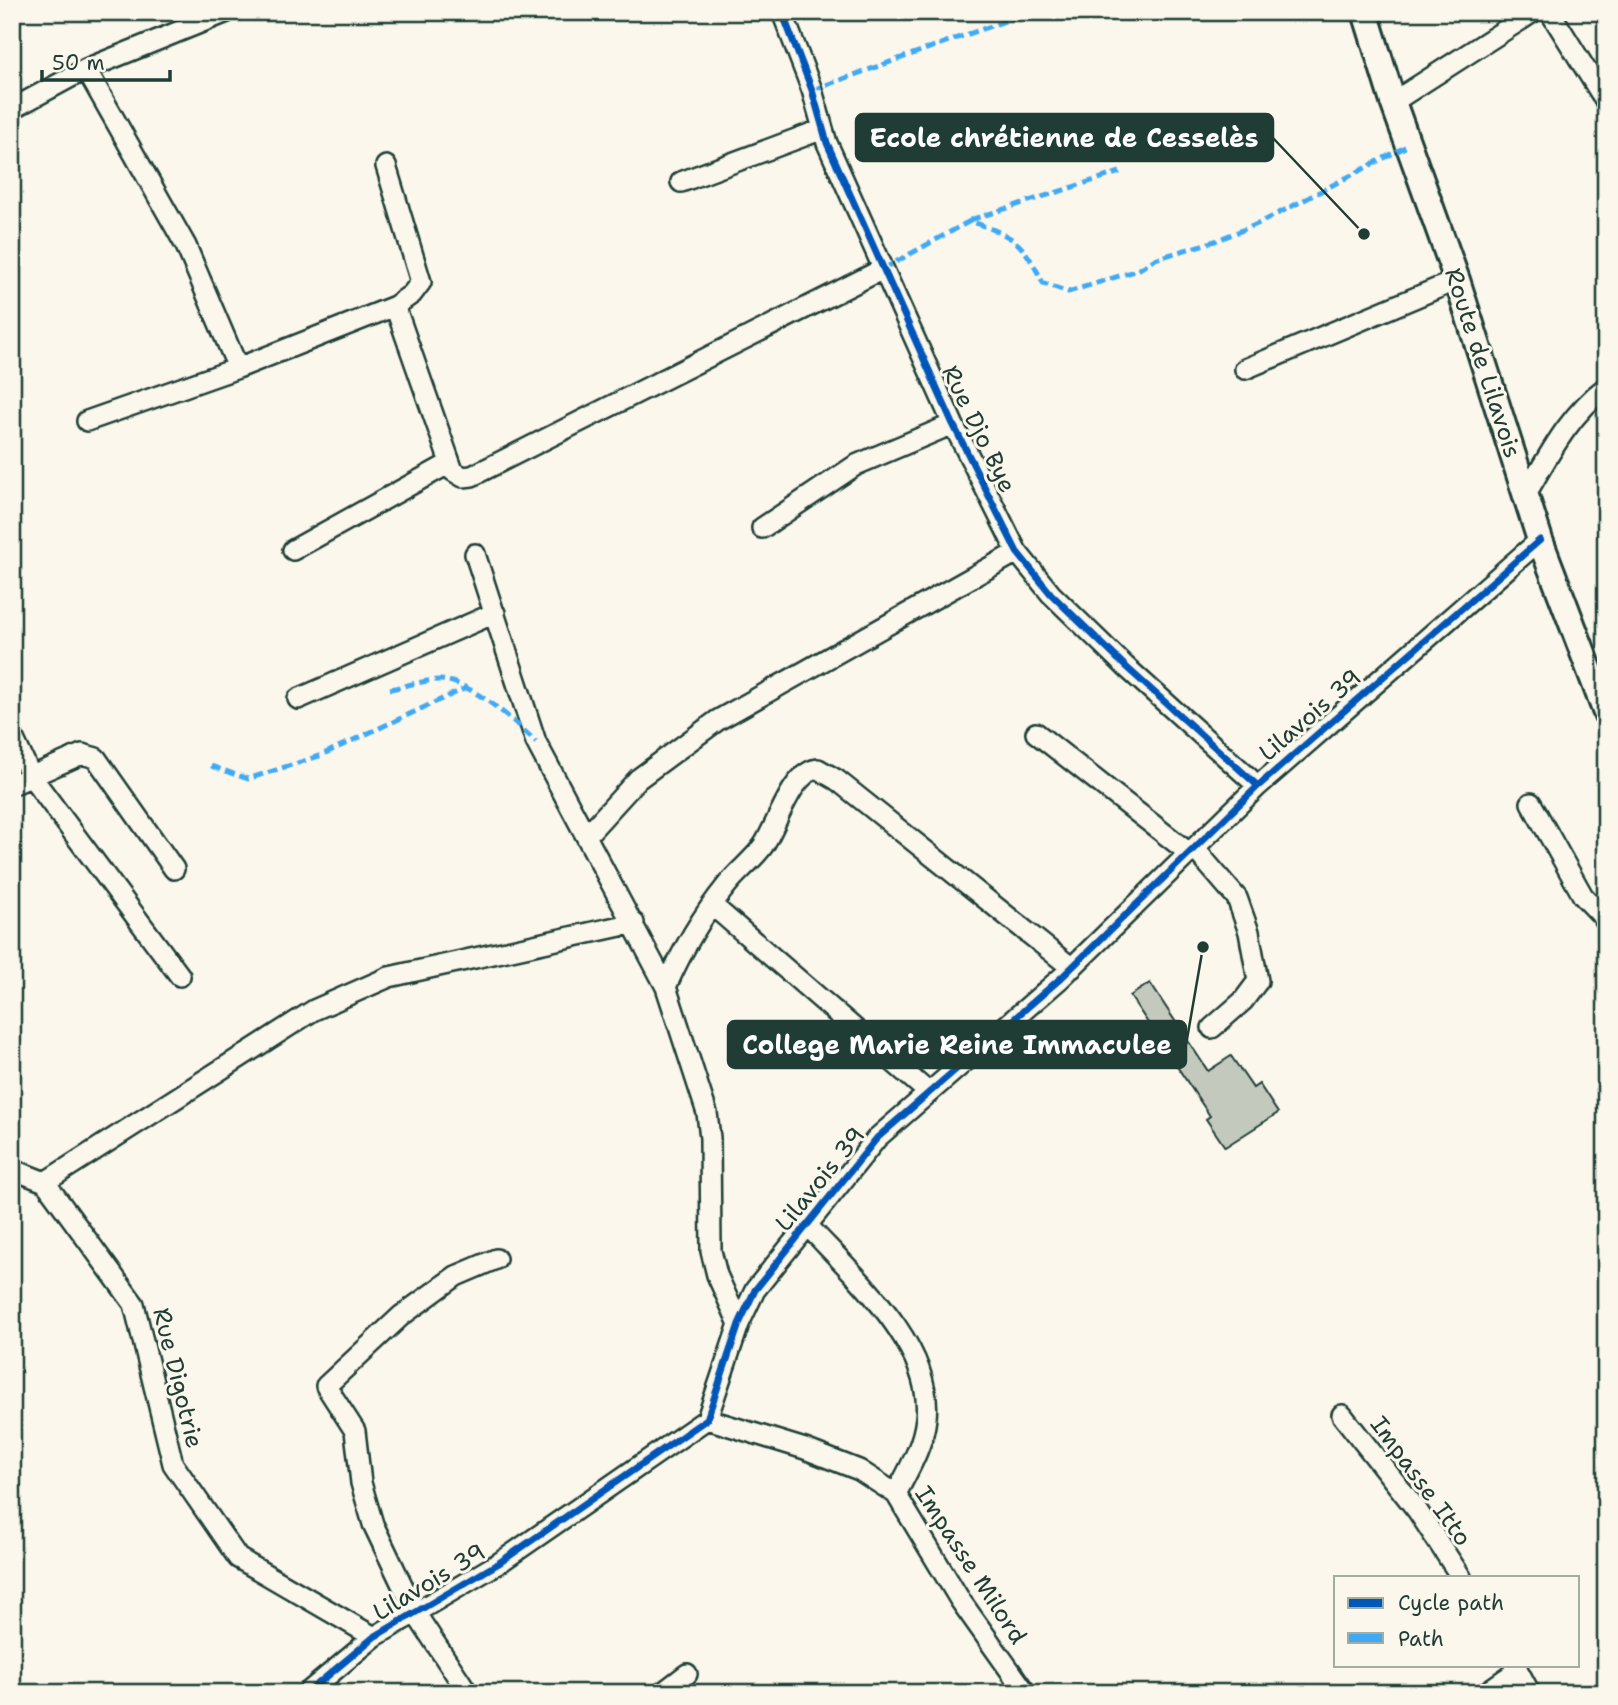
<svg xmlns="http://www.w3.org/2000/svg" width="1618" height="1705" font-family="'Shantell Sans',sans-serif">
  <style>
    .building { fill: #c4c9be; stroke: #1f3d34; stroke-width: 2 }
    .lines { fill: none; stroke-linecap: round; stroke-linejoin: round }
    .minor-casing { stroke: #1f3d34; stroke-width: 24 }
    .major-casing { stroke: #1f3d34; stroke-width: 30 }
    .minor { stroke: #fbf7ec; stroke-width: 19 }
    .major { stroke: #fbf7ec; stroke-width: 24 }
    .quiet { stroke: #3fa9f5; stroke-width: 5; stroke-dasharray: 10 5; stroke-linecap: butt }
    .cycleway-casing { stroke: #fbf7ec; stroke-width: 11 }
    .cycleway { stroke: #0057b8; stroke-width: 7 }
    .labels { text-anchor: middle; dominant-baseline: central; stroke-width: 6; stroke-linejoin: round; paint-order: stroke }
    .street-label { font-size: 24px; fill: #1f3d34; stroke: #fbf7ec }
    .leader { fill: none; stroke: #1f3d34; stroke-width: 2.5 }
    .callout-dot { fill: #1f3d34; stroke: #fbf7ec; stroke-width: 2.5 }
    .callout { fill: #1f3d34; stroke: #1f3d34; stroke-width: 2.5 }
    .callout-label { font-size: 26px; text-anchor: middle; font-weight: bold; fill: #fff }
  </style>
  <rect width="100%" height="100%" fill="#fbf7ec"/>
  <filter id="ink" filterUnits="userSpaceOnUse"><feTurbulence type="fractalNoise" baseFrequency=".0143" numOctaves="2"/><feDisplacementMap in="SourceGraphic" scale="14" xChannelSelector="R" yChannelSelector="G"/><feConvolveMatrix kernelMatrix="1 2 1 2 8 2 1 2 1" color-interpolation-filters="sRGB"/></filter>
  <g filter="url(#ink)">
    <path class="building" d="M 1150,983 L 1208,1071 L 1231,1056 L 1253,1088 L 1259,1084 L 1278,1113 L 1225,1147 L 1206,1119 L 1210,1116 L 1130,996 Z"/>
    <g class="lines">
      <defs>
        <path id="minor" d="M 782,12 L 812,90 L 827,143 L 953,424 L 1017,552 L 1051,594 L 1125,666 L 1258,786
          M 1550,12 L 1606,102
          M 86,69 L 186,246 L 238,368
          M 1393,102 L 1533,12
          M 12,109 L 86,69 L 227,12
          M 681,182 L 823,129
          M 395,306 L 453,471 L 463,477 L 472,476 L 883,269
          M 1245,369 L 1457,280
          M 87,421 L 238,368 L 395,306 L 412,294 L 421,282 L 386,166
          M 1526,494 C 1549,455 1569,415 1606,387
          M 762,528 L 856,465 L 953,424
          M 293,550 L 450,463
          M 475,554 L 536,742 L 666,987 L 707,1113 L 710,1138 L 711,1251 L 717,1275 L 739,1324
          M 298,699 L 495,613
          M 1036,733 L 1189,853
          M 12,735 L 31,776 L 180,976
          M 12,785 L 82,754 L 96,758 L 174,869
          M 1531,803 L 1583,896 L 1606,920
          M 587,835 L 638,779 L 718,720 L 1017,552
          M 1194,848 L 1237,898 L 1249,932 L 1258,981 L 1243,1001 L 1212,1028
          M 712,905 L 929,1093
          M 666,987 C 682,950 701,917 727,885 C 738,871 753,860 763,846 C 777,826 792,771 818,769 L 837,780 L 1072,968
          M 12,1169 L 45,1182 L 134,1304 L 173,1464 L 238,1558 L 374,1637
          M 45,1182 L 314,1010 L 389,977 L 634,923
          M 807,1225 C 852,1274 934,1345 926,1418 C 923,1446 909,1469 896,1494
          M 1342,1415 L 1417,1510 L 1461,1577
          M 707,1419 L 805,1449 L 859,1470 L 896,1494 L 960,1600 L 1026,1693
          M 1515,1665 L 1530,1693
          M 307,1693 L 374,1637 L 499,1563 L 707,1419 L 739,1324 L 755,1290 L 877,1138 L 1061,978 L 1258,786 L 1540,540
          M 468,1693 L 416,1614 L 373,1524 L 361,1483 L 355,1431 L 326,1386 L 401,1316 L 456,1276 L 496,1259
          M 662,1693 L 687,1674
          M 1485,1693 L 1518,1670"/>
        <path id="major" d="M 1365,12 L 1393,102 L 1457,280 L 1540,540 L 1606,713"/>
      </defs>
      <use href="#minor" class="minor-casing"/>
      <use href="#major" class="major-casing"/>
      <use href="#minor" class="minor"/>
      <use href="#major" class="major"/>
      <path class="quiet" d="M 812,90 L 1030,12
        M 970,220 L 1120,172
        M 883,269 L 970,221 C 1015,237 1022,240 1043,283 L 1068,292 L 1138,270 L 1155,259 L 1215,241 L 1260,223 L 1409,145
        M 390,689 C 406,686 424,680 440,680 C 469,680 516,722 536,742
        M 211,766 L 248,779 L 319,756 L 466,688"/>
      <defs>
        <path id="cycleway" d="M 782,12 L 812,90 L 827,143 L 953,424 L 1017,552 L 1051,594 L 1125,666 L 1258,786
          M 307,1693 L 374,1637 L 499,1563 L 707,1419 L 739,1324 L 755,1290 L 877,1138 L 1061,978 L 1258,786 L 1540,540"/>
      </defs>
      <use href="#cycleway" class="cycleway-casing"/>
      <use href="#cycleway" class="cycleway"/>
    </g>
  </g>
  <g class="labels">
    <g class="street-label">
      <text transform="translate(1483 363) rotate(72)">Route de Lilavois</text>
      <text transform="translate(979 429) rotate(64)">Rue Djo Bye</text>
      <text transform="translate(1310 715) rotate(-41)">Lilavois 39</text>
      <text transform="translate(820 1179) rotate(-51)">Lilavois 39</text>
      <text transform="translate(178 1378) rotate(76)">Rue Digotrie</text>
      <text transform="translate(1421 1481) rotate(54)">Impasse Itto</text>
      <text transform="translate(971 1565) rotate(57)">Impasse Milord</text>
      <text transform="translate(429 1582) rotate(-31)">Lilavois 39</text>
    </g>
  </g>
  <path class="leader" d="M1364 234L1273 138M1203 947L1186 1045"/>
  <g class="callout-dot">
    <circle cx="1364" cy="234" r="7"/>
    <circle cx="1203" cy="947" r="7"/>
  </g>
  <g class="callout">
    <rect x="856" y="114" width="417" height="47" rx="7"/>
    <rect x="728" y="1021" width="458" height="47" rx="7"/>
  </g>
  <g class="callout-label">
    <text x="1064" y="147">Ecole chrétienne de Cesselès</text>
    <text x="957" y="1054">College Marie Reine Immaculee</text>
  </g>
  <rect width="1618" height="1705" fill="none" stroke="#fbf7ec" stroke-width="42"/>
  <rect x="21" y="21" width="1576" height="1663" fill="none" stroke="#1f3d34" stroke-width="2.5" filter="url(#ink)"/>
  <rect x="1334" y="1576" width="245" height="91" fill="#fbf7ec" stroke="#a3ada2" stroke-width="2"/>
  <rect x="1348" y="1598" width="35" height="10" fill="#0057b8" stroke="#a3ada2" stroke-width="2"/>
  <text x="1398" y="1610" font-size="21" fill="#1f3d34">Cycle path</text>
  <rect x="1348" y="1633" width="35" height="10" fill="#3fa9f5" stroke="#a3ada2" stroke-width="2"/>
  <text x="1398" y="1646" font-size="21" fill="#1f3d34">Path</text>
  <path d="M42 70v10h128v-10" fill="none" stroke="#1f3d34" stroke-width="3.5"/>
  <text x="52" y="70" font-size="21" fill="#1f3d34" stroke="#fbf7ec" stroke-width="5" paint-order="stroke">50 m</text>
</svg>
